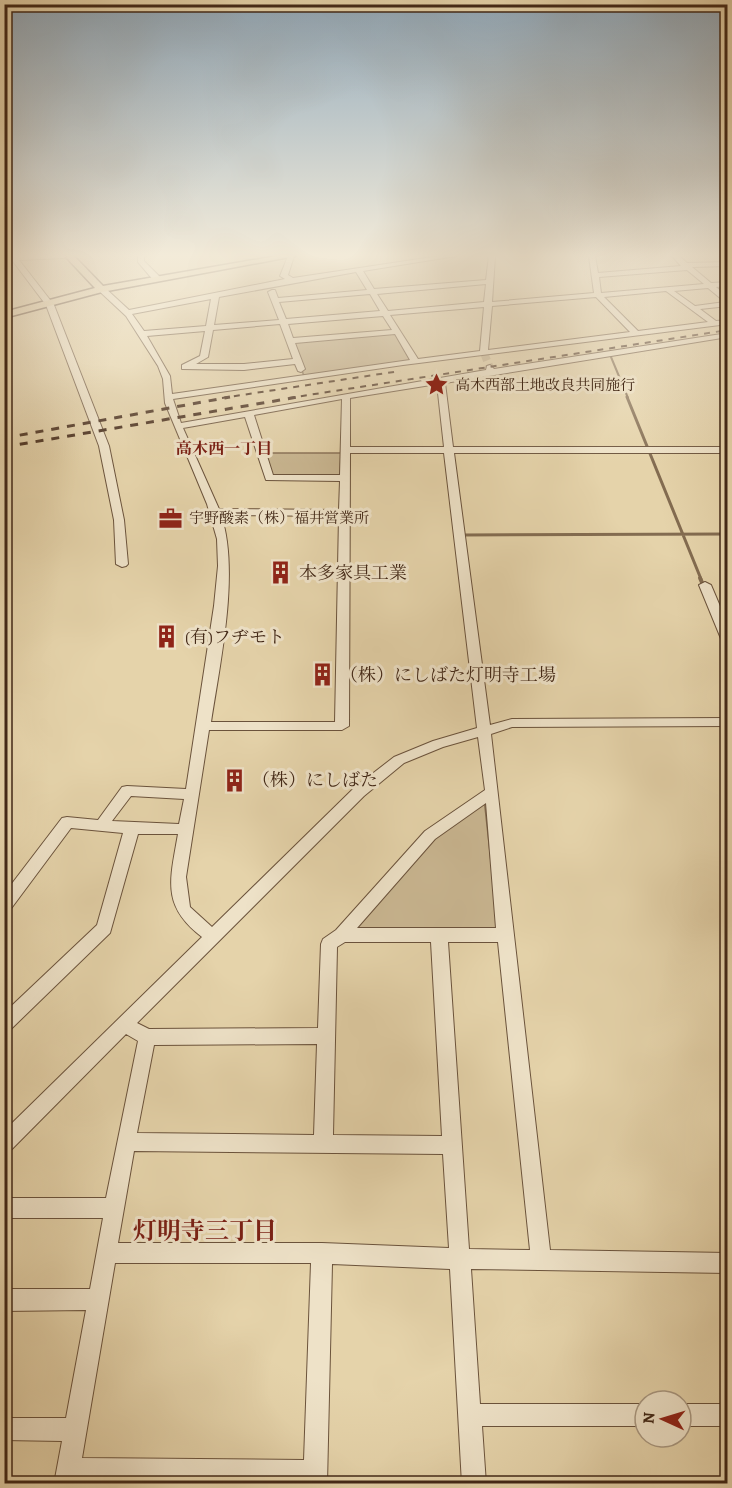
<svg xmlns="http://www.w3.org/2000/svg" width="732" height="1488" font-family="Alegreya,'Noto Serif JP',serif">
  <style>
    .green { fill: #c9b691; stroke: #866f54; stroke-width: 1.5 }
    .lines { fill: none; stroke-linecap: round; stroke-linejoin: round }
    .stream-far2 { stroke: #836c51; stroke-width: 2 }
    .stream-far1 { stroke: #836c51; stroke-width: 3 }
    .stream { stroke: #836c51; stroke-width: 4 }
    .minor-tunnel { stroke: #c4b18d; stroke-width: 8; stroke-dasharray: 8 4; stroke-linecap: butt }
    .minor-casing { stroke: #6b533c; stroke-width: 2 }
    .major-casing { stroke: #422817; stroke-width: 3 }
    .minor { fill: #eee2c8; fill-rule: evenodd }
    .major { fill: #e5d3aa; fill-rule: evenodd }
    .rail-far1 { stroke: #422817; stroke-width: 2; stroke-dasharray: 6 6; stroke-linecap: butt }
    .rail { stroke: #422817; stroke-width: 3; stroke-dasharray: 8 8; stroke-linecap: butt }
    .labels { text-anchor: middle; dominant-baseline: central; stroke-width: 6; stroke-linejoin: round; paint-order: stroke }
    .far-poi-label { font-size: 15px; fill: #422817; stroke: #eee2c8; text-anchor: start }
    .far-neighbourhood-label { font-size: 16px; font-weight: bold; fill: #7a1f14; stroke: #eee2c8 }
    .poi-label { font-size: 18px; fill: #422817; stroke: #eee2c8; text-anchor: start }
    .near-neighbourhood-label { font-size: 24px; font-weight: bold; fill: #7a1f14; stroke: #eee2c8 }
  </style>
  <rect width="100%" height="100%" fill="#e5d3aa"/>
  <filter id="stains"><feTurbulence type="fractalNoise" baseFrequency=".00333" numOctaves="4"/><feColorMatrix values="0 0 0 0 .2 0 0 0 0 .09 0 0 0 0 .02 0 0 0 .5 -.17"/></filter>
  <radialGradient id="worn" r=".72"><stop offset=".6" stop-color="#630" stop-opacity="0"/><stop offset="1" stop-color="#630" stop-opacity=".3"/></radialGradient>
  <path class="green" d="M 396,332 L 415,361 L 304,377 L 294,341 Z
    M 265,453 L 342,453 L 344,478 L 269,478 Z
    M 484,798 L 499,935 L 349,935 L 430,835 Z"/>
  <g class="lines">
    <path class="stream-far2" d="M 611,357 L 628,398"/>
    <path class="stream-far1" d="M 627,397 L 701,579
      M 463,535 L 728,534"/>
    <path class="stream" d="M 700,578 L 704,587
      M 723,639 L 728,651"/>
    <path class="minor-tunnel" d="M 484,353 L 490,368"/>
    <defs>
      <path id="minor" d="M 9,256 L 67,256 L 64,258 L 19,260 L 54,305 L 109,446 L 124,520 L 128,564 L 126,566 L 122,567 L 116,564 L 114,520 L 99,446 L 46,305 Z
        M 138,256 L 144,256 L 144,261 L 160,277 L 160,281 L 154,281 L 138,262 Z
        M 288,256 L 294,256 L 288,275 L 293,278 L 439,256 L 456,256 L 363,271 L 374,289 L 486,280 L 489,256 L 495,256 L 492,302 L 594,293 L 589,256 L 595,256 L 598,273 L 681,266 L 672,256 L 679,256 L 687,263 L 728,262 L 728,266 L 692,267 L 711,283 L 728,282 L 728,286 L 716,287 L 728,297 L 728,306 L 700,309 L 716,321 L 728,320 L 728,324 L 403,365 L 173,399 L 181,423 L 486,370 L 487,366 L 490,365 L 494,369 L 728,333 L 728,337 L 445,383 L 453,447 L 728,447 L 728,453 L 454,453 L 490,725 L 512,719 L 728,718 L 728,726 L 512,727 L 491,734 L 550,1250 L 728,1253 L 728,1273 L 471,1269 L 480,1404 L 645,1404 L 645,1426 L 482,1426 L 486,1484 L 462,1484 L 450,1269 L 332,1264 L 327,1484 L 78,1482 L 78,1484 L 54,1484 L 62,1441 L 4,1440 L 4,1418 L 66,1418 L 86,1310 L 4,1311 L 4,1289 L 90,1289 L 103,1218 L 4,1218 L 4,1198 L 106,1198 L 138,1041 L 126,1034 L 11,1150 L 4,1153 L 4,1131 L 202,937 C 161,906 170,880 178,834 L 138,834 L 110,933 L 10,1030 L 4,1032 L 4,1013 L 97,925 L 123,833 L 71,828 L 10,910 L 4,912 L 4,894 L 62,818 L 67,817 L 98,820 L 122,787 L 127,786 L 186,789 L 214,606 L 218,566 L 217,539 L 207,504 L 165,403 L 163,379 L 158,366 L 126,316 L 97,289 L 104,287 L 129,310 L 285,279 L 280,276 ZM 687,270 L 704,284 L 601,293 L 599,277 ZM 356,272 L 367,290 L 278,298 L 275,290 L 272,290 L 268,292 L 279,320 L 214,325 L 219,297 ZM 486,284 L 484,302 L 388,311 L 377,294 ZM 708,288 L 725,302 L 695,306 L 674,291 ZM 666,291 L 708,322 L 638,331 L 604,297 ZM 370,294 L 380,311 L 286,319 L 279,302 ZM 596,297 L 630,332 L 488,350 L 492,306 ZM 211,299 L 206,326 L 144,331 L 132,314 ZM 484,307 L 480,351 L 418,359 L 390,315 ZM 383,316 L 392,330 L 293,338 L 288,324 ZM 280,324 L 293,359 L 244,364 L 196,364 L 208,357 L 213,330 ZM 205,331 L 200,356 L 182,365 L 182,369 L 244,370 L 295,364 L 298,371 L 301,372 L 305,369 L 295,343 L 395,334 L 410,360 L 172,394 L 170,376 L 147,336 ZM 437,384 L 444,447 L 350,447 L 350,398 ZM 342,399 L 340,475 L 273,475 L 254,415 ZM 245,417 L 266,480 L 340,481 L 339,510 L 219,509 L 183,428 ZM 350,453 L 444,453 L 477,728 L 433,741 L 394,757 L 354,788 L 212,927 L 190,907 L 186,877 L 209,730 L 342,730 L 349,726 ZM 221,515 L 339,516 L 335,722 L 211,722 C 220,663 240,571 221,515 ZM 478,737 L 485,790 L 425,831 L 336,930 L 323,939 L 321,944 L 318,1028 L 149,1029 L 137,1023 L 364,796 L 404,763 L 443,747 ZM 131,796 L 184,799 L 179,824 L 112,821 ZM 486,803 L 496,928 L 357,928 L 435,839 ZM 345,942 L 431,942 L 442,1136 L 333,1135 L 337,947 ZM 448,942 L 498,942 L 530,1250 L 469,1249 ZM 317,1044 L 314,1135 L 137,1133 L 154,1045 ZM 134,1151 L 443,1154 L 449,1248 L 322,1243 L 118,1243 ZM 115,1263 L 311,1263 L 304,1460 L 82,1458 Z
        M 705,582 L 711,585 L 728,625 L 728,645 L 722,641 L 699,585 Z
        M 681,1404 L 728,1404 L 728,1426 L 681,1426 Z"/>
      <path id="major" d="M 65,256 L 74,256 L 103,286 L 277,256 L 295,256 L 102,292 L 4,318 L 4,312 L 95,288 Z"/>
    </defs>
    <use href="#minor" class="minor-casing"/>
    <use href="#major" class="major-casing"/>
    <use href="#minor" class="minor"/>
    <use href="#major" class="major"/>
    <path class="rail-far1" d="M 222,398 L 400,371
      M 289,398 L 728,330"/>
    <path class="rail" d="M 4,438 L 230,397
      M 4,447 L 298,397"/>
  </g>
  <linearGradient id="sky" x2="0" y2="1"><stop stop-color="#91a9bb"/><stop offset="0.55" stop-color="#f3ebd9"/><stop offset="1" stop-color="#f3ebd9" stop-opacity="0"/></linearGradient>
  <rect width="732" height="464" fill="url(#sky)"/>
  <defs>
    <symbol id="sight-bare" viewBox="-9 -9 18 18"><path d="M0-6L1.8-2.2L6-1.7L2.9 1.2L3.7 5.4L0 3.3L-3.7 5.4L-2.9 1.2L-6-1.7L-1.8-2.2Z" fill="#8f2418" stroke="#eee2c8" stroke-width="2.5" paint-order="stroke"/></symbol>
    <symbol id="office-bare" viewBox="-9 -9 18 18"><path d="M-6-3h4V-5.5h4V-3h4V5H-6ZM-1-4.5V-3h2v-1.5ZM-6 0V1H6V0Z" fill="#8f2418" stroke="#eee2c8" stroke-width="2.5" paint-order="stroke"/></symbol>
    <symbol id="building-bare" viewBox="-9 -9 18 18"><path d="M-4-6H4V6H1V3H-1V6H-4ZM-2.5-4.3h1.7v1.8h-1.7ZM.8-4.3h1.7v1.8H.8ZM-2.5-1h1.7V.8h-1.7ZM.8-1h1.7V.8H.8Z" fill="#8f2418" stroke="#eee2c8" stroke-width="2.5" paint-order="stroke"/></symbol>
  </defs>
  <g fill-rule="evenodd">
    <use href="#sight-bare" x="420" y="368" width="33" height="33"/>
    <use href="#office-bare" x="154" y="502" width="33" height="33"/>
    <use href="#building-bare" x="264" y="556" width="33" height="33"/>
    <use href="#building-bare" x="150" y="620" width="33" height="33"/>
    <use href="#building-bare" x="306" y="658" width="33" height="33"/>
    <use href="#building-bare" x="218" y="764" width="33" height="33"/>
  </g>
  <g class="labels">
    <g class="far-poi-label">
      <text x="455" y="385">高木西部土地改良共同施行</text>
      <text x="189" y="518">宇野酸素（株）福井営業所</text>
    </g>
    <g class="far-neighbourhood-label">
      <text x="224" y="449">高木西一丁目</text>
    </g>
    <g class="poi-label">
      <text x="299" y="573">本多家具工業</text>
      <text x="185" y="637">(有)フヂモト</text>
      <text x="340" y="675">（株）にしばた灯明寺工場</text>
      <text x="252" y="780">（株）にしばた</text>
    </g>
    <g class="near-neighbourhood-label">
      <text x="205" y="1231">灯明寺三丁目</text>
    </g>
  </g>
  <rect width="732" height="1488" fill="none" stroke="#e5d3aa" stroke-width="24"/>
  <rect x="6" y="6" width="720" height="1476" fill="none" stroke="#422817" stroke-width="3"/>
  <rect x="12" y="12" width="708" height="1464" fill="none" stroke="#422817" stroke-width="1.5"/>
  <g transform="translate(663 1419) rotate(274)"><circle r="28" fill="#eee2c8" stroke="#a99881" stroke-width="1.5"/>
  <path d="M0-4.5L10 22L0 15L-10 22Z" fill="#8f2418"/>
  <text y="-9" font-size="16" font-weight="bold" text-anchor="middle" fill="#422817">N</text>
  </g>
  <rect width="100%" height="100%" filter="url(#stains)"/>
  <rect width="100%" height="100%" fill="url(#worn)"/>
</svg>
